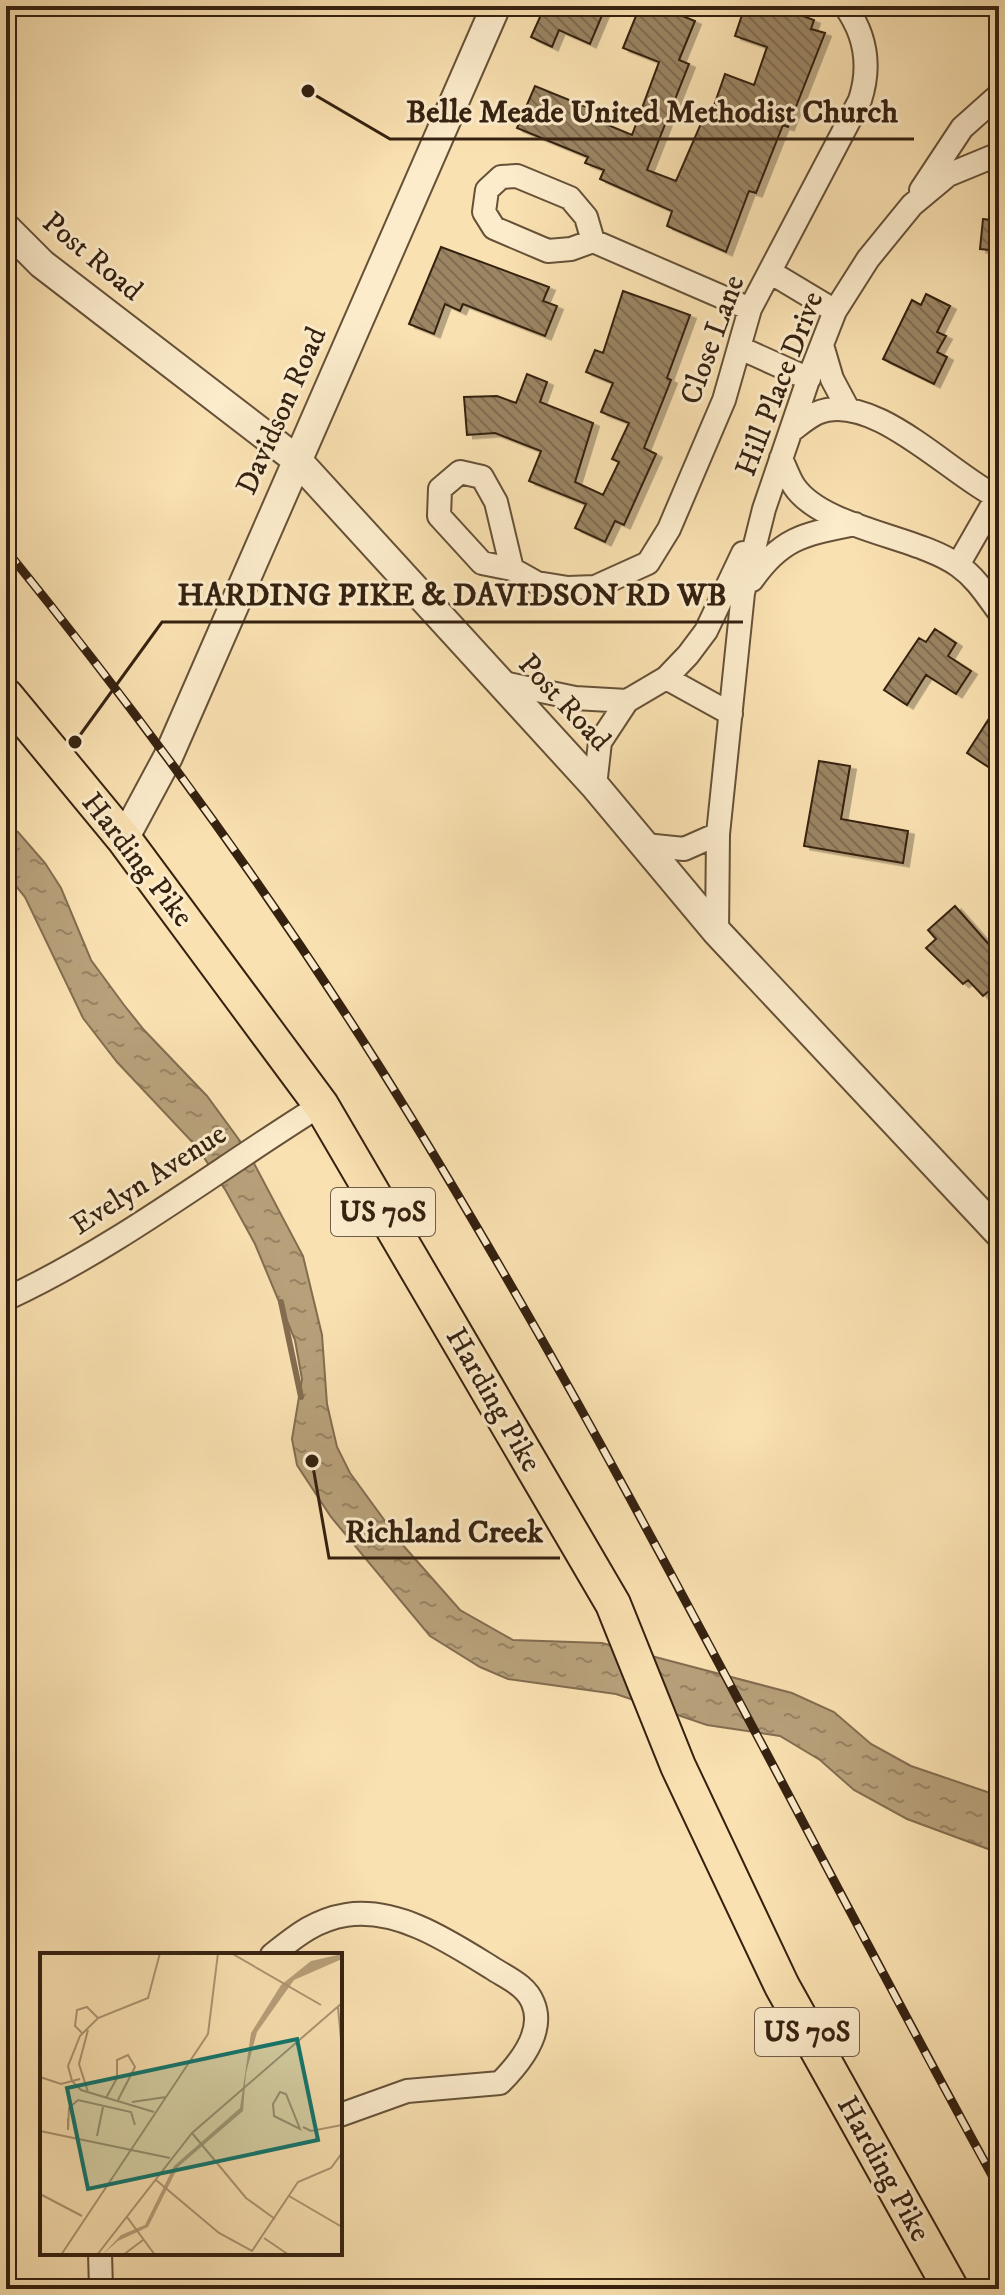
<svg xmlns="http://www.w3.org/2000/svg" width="1005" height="2295" font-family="'IM FELL DW Pica',serif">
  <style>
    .water { fill: url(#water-ripples); stroke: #836d50; stroke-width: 2 }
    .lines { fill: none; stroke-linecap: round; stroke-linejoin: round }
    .stream { stroke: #836d50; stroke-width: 6 }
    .building { fill: url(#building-back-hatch); stroke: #352110; stroke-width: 2; filter: url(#shadow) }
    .minor-casing { stroke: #665138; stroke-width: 26 }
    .tertiary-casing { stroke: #665138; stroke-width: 32 }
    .primary-casing { stroke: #352110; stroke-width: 38 }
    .minor { stroke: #fceccc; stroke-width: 22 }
    .tertiary { stroke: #fceccc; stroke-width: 28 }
    .primary { stroke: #fae1b1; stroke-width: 34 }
    .rail-casing { stroke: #352110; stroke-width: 9 }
    .rail { stroke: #fceccc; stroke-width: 6; stroke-dasharray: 18; stroke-linecap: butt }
    .labels { text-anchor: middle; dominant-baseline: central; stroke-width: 6; stroke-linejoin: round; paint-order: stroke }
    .shield { fill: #fceccc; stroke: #715e48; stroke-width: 2 }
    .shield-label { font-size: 28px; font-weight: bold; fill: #352110 }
    .street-label { font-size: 30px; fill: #352110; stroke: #fceccc }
    .inset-road { fill: none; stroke: #ab9471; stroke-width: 2 }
    .view { fill: #0f766e; fill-opacity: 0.15; stroke: #0f766e; stroke-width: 4 }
    .inset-edge { fill: none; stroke: #352110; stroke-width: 4 }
    .leader { fill: none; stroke: #352110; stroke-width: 3 }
    .callout-dot { fill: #352110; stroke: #fceccc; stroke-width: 3 }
    .callout-label { font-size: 32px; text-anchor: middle; font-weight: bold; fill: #352110; stroke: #fceccc; stroke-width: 6; stroke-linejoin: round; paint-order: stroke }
  </style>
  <defs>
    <pattern id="water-ripples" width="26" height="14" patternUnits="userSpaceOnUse" patternTransform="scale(2)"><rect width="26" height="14" fill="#b7a07a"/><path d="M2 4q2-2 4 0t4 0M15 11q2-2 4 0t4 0" fill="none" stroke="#968263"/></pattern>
    <pattern id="building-back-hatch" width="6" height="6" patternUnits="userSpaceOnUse" patternTransform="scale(2)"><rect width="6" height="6" fill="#9b8564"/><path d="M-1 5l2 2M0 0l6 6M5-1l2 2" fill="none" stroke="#7f6c51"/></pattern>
    <filter id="shadow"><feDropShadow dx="6" dy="3.5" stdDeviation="0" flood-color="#0004"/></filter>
  </defs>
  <rect width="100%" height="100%" fill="#fae1b1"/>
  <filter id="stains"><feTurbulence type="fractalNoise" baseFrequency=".0025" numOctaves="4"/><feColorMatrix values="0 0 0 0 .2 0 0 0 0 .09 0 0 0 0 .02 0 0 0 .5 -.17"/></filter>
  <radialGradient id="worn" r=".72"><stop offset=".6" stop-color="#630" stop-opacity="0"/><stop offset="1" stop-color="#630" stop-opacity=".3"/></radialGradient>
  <path class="water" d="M 6,825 L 18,832 L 45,863 L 61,888 L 91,960 L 124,1005 L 144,1030 L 207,1096 L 248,1152 L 303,1256 L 322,1335 L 327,1404 L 337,1447 L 350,1473 L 401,1543 L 460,1610 L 513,1640 L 602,1643 L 792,1693 L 834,1712 L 871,1744 L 911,1766 L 999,1796 L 999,1853 L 907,1819 L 854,1790 L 820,1760 L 780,1736 L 707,1725 L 616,1694 L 508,1679 L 480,1667 L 430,1636 L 331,1517 L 297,1465 L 292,1439 L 302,1379 L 295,1340 L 255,1244 L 226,1191 L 197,1147 L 117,1062 L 83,1018 L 25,897 L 6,874 Z"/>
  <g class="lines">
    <path class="stream" d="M 281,1302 L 301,1397"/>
  </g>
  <path class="building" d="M 545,6 L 606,6 L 590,44 L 559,30 L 552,47 L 531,37 Z
    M 640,6 L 658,6 L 695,21 L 679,60 L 689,64 L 647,170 L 676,181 L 706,112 L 711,114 L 725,74 L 754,85 L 767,47 L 735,36 L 745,6 L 800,6 L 797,14 L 814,20 L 811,29 L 825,33 L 788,127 L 783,125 L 756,193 L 749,191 L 726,252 L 667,226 L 672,211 L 600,179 L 604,170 L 585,163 L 588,157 L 517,128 L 535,86 L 589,108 L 586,116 L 632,135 L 659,62 L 623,48 Z
    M 983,219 L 999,221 L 999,251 L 980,249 Z
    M 441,247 L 549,287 L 543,301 L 557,306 L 545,336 L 463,304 L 460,311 L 445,304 L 434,334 L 409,324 Z
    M 623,291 L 690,315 L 667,378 L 671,380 L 644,448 L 656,454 L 624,525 L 615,521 L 605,542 L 575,528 L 586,504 L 529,481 L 541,451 L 495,433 L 467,435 L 464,397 L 497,396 L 516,403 L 527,374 L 547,382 L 540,402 L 593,423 L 575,482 L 603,495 L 619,462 L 612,459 L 629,423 L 601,412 L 613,383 L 586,372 L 595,350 L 603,353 Z
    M 926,294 L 950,306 L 937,332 L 946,336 L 937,352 L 947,357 L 934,384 L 883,359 L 912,300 L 921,305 Z
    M 935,629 L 956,643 L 948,656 L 971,671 L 956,694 L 926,675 L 907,705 L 884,690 L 919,638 L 926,642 Z
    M 999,703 L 999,774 L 967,753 Z
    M 819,761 L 850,766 L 841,819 L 908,831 L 903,863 L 804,846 Z
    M 955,906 L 999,956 L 999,1002 L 989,991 L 983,996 L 968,980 L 963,984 L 926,948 L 936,939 L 928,930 Z"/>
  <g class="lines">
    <defs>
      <path id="minor" d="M 921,190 L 962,128 L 999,95
        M 593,241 L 586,217 L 570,198 L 517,176 L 501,177 L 487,190 L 484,212 L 494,228 L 548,251 L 571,249 L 593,241 L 750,309
        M 770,272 L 835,311
        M 822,345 L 832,379 L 848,409
        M 740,348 L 809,379
        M 791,431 C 799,425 808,417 817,413 C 872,389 952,476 999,498
        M 781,458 C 785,467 789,478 794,486 C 823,529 918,536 959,566 C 976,578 987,596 999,612
        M 460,472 L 482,477 L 496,502 L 512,569 L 482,563 L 439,516 L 440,489 Z
        M 958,565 L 997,497
        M 512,569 L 537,583 L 568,588 L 595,587 L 648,563 L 669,529 L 724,400 L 750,309 L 860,100 C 871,66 866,35 845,6
        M 752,580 C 782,537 805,534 855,524
        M 666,678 L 731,714
        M 498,682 L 575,698 L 627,701
        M 595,786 L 600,742 L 627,701 L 666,678 L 688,655 L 706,631 L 743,553
        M 645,845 L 684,849 L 718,834
        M 717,932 L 718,834 L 743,593 L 764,509 L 808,380 L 835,311 L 868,259 L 912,205 L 948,175 L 999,154
        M 6,1299 C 118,1247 216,1170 321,1105
        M 272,1955 C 296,1936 315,1920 346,1915 C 398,1907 450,1942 492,1968 C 507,1978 526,1985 533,2003 C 545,2032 520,2063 500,2083 L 407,2091 L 340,2115
        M 100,2253 L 101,2289"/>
      <path id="tertiary" d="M 6,228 L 42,264 L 297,460 L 595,786 L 717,932 L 999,1233
        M 124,839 L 168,757 L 496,6"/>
      <path id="primary" d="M 6,696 L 124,839 L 321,1105 L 613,1604 L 678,1766 L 782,1986 L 951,2289"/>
    </defs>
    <use href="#minor" class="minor-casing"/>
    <use href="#tertiary" class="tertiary-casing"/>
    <use href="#primary" class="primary-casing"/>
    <use href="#minor" class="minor"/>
    <use href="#tertiary" class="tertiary"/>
    <use href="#primary" class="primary"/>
    <defs>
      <path id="rail" d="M 6,550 C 140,715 265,886 379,1066 C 606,1427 793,1814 999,2188"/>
    </defs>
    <use href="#rail" class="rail-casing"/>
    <use href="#rail" class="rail"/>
  </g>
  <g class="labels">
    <g class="shield">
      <rect x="331" y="1188" width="104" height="48" rx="6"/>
      <rect x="755" y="2008" width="104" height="48" rx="6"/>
    </g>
    <g class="shield-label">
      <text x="383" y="1212">US 70S</text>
      <text x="807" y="2032">US 70S</text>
    </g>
    <g class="street-label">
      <text transform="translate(92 257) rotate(40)">Post Road</text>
      <text transform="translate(713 340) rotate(-70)">Close Lane</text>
      <text transform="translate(780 384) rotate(-69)">Hill Place Drive</text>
      <text transform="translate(282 411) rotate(-66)">Davidson Road</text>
      <text transform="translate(564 703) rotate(47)">Post Road</text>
      <text transform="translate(137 860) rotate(52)">Harding Pike</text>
      <text transform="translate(149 1180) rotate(-33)">Evelyn Avenue</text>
      <text transform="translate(493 1400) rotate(60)">Harding Pike</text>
      <text transform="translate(883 2169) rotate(61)">Harding Pike</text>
    </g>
  </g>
  <g transform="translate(40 1953)">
    <rect width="302" height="302" fill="#fae1b1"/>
    <path d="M 302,1 L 302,6 L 254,27 L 217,79 L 206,120 L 203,158 L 138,214 L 108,274 L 78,288 L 63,301 L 81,282 L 105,272 L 134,213 L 200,155 L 211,80 L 241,32 L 271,8 Z" fill="#b7a07a"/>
    <path class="inset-road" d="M 191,0 L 281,52M 298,54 L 302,98M 42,80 L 35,73 L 37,57 L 47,54 L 58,65M 0,124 L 21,131 L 40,126M 48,139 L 39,111 L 48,77M 240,139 L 246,141 L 260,176 L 234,163 L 233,151 ZM 66,145 L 77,125 L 77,107 L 88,102 L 95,114 L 78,147M 92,149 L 126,144M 114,159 L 41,137 L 32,128 L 28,113 L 40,83 L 58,65 L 108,45 L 120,0M 28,165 L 28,177 L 29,155 L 38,147 L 91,159 L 95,172M 263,174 L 271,178 L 302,172M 0,178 L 130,205M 152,180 L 206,245 L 235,266M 57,183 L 63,154M 116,227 L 179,280 L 212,298 L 258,229 L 291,215 L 302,200M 0,241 L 42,263M 249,243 L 302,274M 87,264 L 115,302M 224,285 L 249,302M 21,302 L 168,81 L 178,0M 57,302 L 152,180 L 302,50M 83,302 L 103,287"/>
    <path class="view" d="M 257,86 L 278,187 L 48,236 L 27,135 Z"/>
    <rect width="302" height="302" class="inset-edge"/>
  </g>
  <path class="leader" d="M308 91L390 139H914M75 742L162 622H743M312 1461L329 1558H560"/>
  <g class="callout-dot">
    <circle cx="308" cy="91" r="8"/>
    <circle cx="75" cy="742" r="8"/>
    <circle cx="312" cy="1461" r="8"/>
  </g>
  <g class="callout-label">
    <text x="652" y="122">Belle Meade United Methodist Church</text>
    <text x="452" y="605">HARDING PIKE &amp; DAVIDSON RD WB</text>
    <text x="444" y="1542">Richland Creek</text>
  </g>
  <rect width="1005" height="2295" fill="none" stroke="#fae1b1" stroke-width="32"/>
  <rect x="8" y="8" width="989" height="2279" fill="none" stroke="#352110" stroke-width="4"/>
  <rect x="16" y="16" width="973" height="2263" fill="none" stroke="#352110" stroke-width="2"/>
  <rect width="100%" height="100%" filter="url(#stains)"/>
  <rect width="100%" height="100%" fill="url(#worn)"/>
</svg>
